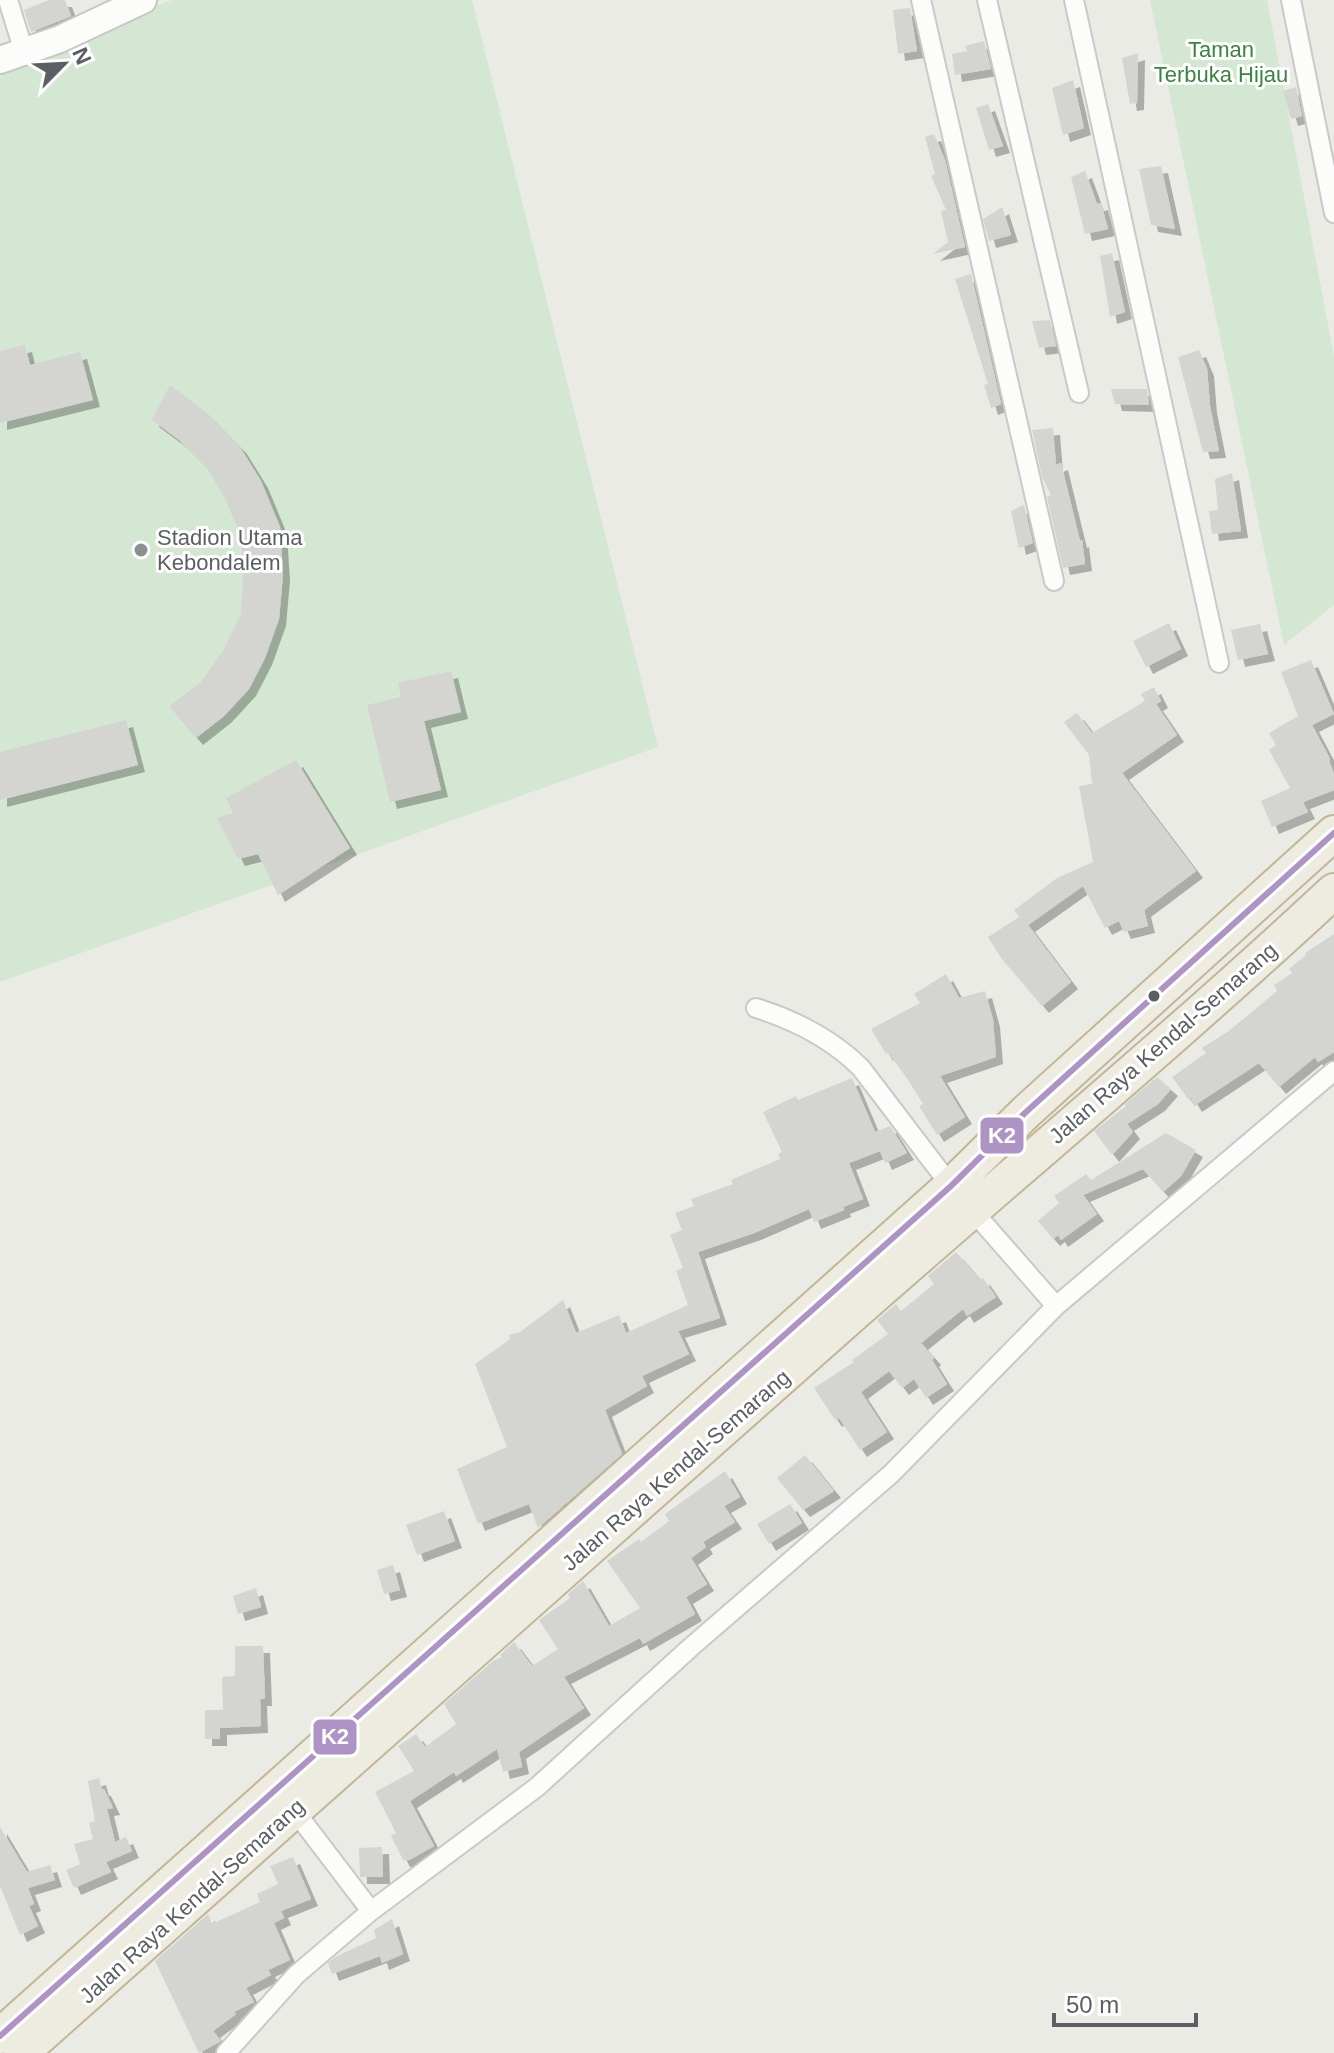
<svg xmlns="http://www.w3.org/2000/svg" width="1334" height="2053" font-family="Helvetica,sans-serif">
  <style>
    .green { fill: #d4e7d2 }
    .building { fill: #d4d4d1; filter: url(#shadow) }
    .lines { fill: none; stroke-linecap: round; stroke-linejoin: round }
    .street-casing { stroke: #c8c9c8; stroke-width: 22 }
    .secondary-casing { stroke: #c7c8c6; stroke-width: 30 }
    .highway-casing { stroke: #c2b694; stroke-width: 38 }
    .street { stroke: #fcfcfb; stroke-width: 18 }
    .secondary { stroke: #fcfcfb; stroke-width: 26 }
    .highway { stroke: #eeece1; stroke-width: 34 }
    .bus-1-casing { stroke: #fff; stroke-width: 12 }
    .bus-1 { stroke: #ae93c5; stroke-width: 6 }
    .poi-dot { fill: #8d9091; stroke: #fff; stroke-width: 3 }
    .bus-dot { fill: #5b5f63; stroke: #fff; stroke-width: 3 }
    .labels { text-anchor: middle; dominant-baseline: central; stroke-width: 6; stroke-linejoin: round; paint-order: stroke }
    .park-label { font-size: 22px; fill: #398540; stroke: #fff }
    .poi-label { font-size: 22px; fill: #5b5f63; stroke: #fff; text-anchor: start }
    .street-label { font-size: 22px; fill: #5b5f63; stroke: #fff }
    .line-badge { stroke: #fff; stroke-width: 3 }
    .badge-label { font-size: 22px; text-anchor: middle; font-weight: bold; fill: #fff }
  </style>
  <defs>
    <filter id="shadow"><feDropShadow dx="7" dy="7" stdDeviation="0" flood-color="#0004"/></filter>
  </defs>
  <rect width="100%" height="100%" fill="#ebebe6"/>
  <path class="green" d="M 172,0 L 472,0 L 658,747 L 0,982 L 0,63 Z
    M 1150,0 L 1267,0 L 1334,356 L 1334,605 L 1284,645 Z"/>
  <path class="building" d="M 49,0 L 65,0 L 71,16 L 31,32 L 24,10 Z
    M 910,8 L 917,51 L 898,54 L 893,10 Z
    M 984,41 L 991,69 L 955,75 L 952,54 L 967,51 L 965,46 Z
    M 1138,53 L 1137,103 L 1130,104 L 1122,58 Z
    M 1073,80 L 1084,128 L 1063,135 L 1052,88 Z
    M 1296,87 L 1302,116 L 1291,119 L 1283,91 Z
    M 988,104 L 1003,146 L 989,150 L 976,108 Z
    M 934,134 L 945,160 L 965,247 L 933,254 L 948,242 L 941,211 L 946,210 L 931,176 L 935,174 L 925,137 Z
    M 1161,166 L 1175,229 L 1151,225 L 1139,169 Z
    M 1085,171 L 1097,204 L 1101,203 L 1108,229 L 1085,234 L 1071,177 Z
    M 1002,207 L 1011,235 L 989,241 L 983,219 Z
    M 1112,253 L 1125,312 L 1110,317 L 1100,256 Z
    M 971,274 L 1001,404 L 991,408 L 984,385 L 988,384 L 955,279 Z
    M 1050,320 L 1056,346 L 1039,348 L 1032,321 Z
    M 25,345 L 30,365 L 80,352 L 93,400 L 0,423 L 0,351 Z
    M 1199,350 L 1207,369 L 1210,406 L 1219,451 L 1203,452 L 1178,357 Z
    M 170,385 L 208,414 L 240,447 L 261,481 L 280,527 L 283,574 L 279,619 L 265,658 L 249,689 L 224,716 L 196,738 L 169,706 L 201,682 L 223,651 L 241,614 L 243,578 L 241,537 L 225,498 L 207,468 L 179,440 L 152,420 Z
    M 1111,389 L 1147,389 L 1149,405 L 1115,404 Z
    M 1053,428 L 1056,465 L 1061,463 L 1080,541 L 1082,540 L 1085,564 L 1063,568 L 1047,497 L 1051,495 L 1042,477 L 1032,430 Z
    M 1232,473 L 1241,531 L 1212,534 L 1209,511 L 1218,510 L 1215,479 Z
    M 1024,505 L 1033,543 L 1019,548 L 1011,511 Z
    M 1169,623 L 1181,649 L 1146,667 L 1133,641 Z
    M 1260,624 L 1268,654 L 1238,660 L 1231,630 Z
    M 1311,660 L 1334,714 L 1312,725 L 1330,759 L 1329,761 L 1334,774 L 1334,790 L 1303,802 L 1308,812 L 1272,827 L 1261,801 L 1290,788 L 1269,750 L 1276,745 L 1269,733 L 1298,716 L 1281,672 Z
    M 451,671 L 461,712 L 424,721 L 441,790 L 390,802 L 367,705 L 401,697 L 398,683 Z
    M 1154,687 L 1161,701 L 1156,704 L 1177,735 L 1122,773 L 1196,871 L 1144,910 L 1148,926 L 1124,932 L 1119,921 L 1105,928 L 1083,886 L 1028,925 L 1071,982 L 1042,1006 L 1001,958 L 988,937 L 1019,917 L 1014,910 L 1057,878 L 1093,862 L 1079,786 L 1092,784 L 1089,755 L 1064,722 L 1077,713 L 1092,733 L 1145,701 L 1141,694 Z
    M 126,720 L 138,765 L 0,800 L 0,752 Z
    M 296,760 L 350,848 L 278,895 L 258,854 L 238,859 L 217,818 L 233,813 L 226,798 Z
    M 1334,934 L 1334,1052 L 1318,1062 L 1315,1057 L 1279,1087 L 1259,1063 L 1195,1105 L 1190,1097 L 1188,1099 L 1172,1077 L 1206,1053 L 1202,1048 L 1230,1030 L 1277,991 L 1274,985 L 1292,973 L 1289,969 L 1306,955 L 1305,953 Z
    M 946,974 L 959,998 L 985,991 L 993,1020 L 996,1057 L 940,1076 L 965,1117 L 937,1135 L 919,1106 L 923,1104 L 908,1080 L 888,1052 L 886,1054 L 871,1029 L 920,1003 L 914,994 Z
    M 1157,1077 L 1171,1089 L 1158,1104 L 1127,1124 L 1133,1132 L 1112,1155 L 1094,1131 L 1126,1106 L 1125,1104 Z
    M 852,1078 L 875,1132 L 890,1126 L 907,1153 L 885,1163 L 880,1151 L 849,1163 L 863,1199 L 843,1207 L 844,1210 L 814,1222 L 809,1209 L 754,1233 L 698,1252 L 720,1318 L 678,1331 L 689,1354 L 642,1376 L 647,1386 L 605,1410 L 622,1454 L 538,1528 L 529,1504 L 478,1524 L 457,1469 L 507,1447 L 475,1364 L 510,1339 L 509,1335 L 520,1332 L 563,1300 L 576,1333 L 619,1315 L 626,1333 L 688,1305 L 676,1271 L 683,1268 L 670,1235 L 682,1230 L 675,1213 L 694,1206 L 691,1199 L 733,1184 L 731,1180 L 780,1159 L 778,1154 L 782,1152 L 763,1112 L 796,1096 L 798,1100 Z
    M 1166,1133 L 1196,1150 L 1181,1176 L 1163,1192 L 1143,1169 L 1083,1195 L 1097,1214 L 1061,1240 L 1058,1235 L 1053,1239 L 1038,1221 L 1059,1203 L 1054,1196 L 1086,1174 L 1091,1180 Z
    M 956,1252 L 980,1280 L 983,1278 L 996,1297 L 967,1316 L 963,1309 L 921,1343 L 934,1358 L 932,1360 L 947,1384 L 926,1398 L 914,1379 L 902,1388 L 889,1371 L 861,1392 L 887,1432 L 860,1450 L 839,1418 L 835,1420 L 814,1388 L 854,1362 L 852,1360 L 888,1334 L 877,1320 L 896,1304 L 901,1311 L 934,1284 L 928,1276 Z
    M 805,1455 L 834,1491 L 803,1510 L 777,1478 Z
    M 725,1471 L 740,1497 L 724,1506 L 735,1522 L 703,1542 L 706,1547 L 691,1558 L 707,1584 L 686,1597 L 695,1614 L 643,1644 L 640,1638 L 564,1677 L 584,1708 L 519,1752 L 522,1767 L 503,1772 L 497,1749 L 456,1776 L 454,1772 L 410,1801 L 434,1846 L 409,1860 L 403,1860 L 391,1836 L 396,1833 L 375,1792 L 414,1771 L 398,1746 L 416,1734 L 425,1747 L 456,1724 L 444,1704 L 493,1661 L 502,1657 L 500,1655 L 514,1642 L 532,1666 L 558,1649 L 539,1620 L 570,1598 L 568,1594 L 583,1581 L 609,1626 L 640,1608 L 607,1561 L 639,1539 L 641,1542 L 669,1521 L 665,1514 Z
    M 790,1504 L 802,1523 L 769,1544 L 757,1524 Z
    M 444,1511 L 455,1541 L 417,1555 L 406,1525 Z
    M 393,1565 L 400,1590 L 384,1594 L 377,1570 Z
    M 256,1588 L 261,1607 L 238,1614 L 233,1596 Z
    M 235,1646 L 263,1646 L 265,1699 L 260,1699 L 261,1726 L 220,1728 L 220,1739 L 205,1739 L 205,1710 L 223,1710 L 222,1677 L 235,1676 Z
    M 99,1778 L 102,1789 L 104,1789 L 113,1808 L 107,1809 L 115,1842 L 126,1837 L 132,1851 L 106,1862 L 111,1872 L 74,1888 L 66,1870 L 80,1864 L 74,1844 L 93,1839 L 89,1823 L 95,1821 L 88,1781 Z
    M 0,1827 L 27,1872 L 50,1865 L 55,1880 L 28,1888 L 34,1904 L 29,1906 L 38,1926 L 20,1935 L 0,1886 Z
    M 382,1847 L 383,1877 L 360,1877 L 359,1848 Z
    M 293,1857 L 311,1899 L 281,1911 L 284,1918 L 274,1923 L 290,1960 L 268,1970 L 271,1975 L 246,1988 L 254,2002 L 234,2012 L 236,2014 L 213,2031 L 221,2041 L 199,2053 L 155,1961 L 208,1914 L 212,1924 L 260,1902 L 257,1894 L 278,1884 L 270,1866 Z
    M 392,1919 L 403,1954 L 382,1963 L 380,1956 L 332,1974 L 328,1963 L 337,1956 L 376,1938 L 374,1930 Z"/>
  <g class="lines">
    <defs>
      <path id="street" d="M 8,0 L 24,52
        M 921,0 L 1054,581
        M 987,0 L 1079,393
        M 1074,0 L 1219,663
        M 1291,0 L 1334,213
        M 756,1008 C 794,1020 832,1039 861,1068 L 951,1186 L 1056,1306
        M 294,1810 L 371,1911
        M 226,2053 L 296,1975 L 371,1911 L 537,1787 L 691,1647 L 891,1474 L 1056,1306 L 1334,1071"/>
      <path id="secondary" d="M 0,60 L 60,39 L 143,0"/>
      <path id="highway" d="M 0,2036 L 951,1186 L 1026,1112 L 1334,833
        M 21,2053 C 299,1808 574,1561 851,1316 C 1012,1174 1177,1037 1334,891"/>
    </defs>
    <use href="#street" class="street-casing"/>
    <use href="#secondary" class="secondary-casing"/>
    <use href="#highway" class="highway-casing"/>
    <use href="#street" class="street"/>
    <use href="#secondary" class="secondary"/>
    <use href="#highway" class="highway"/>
    <defs>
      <path id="bus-1" d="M 0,2036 L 951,1186 L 1026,1112 L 1334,833"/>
    </defs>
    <use href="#bus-1" class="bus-1-casing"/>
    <use href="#bus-1" class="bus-1"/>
  </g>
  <circle class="poi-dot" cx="141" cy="550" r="8"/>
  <circle class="bus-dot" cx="1154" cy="996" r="7"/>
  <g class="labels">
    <g class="park-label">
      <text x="1221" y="49">Taman<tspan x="1221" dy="25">Terbuka Hijau</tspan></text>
    </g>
    <g class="poi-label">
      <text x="157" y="537">Stadion Utama<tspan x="157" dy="25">Kebondalem</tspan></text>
    </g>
    <g class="street-label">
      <text transform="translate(1163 1043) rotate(-41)">Jalan Raya Kendal-Semarang</text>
      <text transform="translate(676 1470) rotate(-41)">Jalan Raya Kendal-Semarang</text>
      <text transform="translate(192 1901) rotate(-42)">Jalan Raya Kendal-Semarang</text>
    </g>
  </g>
  <g class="line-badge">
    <rect x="979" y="1116" width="46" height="39" rx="8" fill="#ae93c5"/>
    <rect x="312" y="1718" width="46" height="38" rx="8" fill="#ae93c5"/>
  </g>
  <g class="badge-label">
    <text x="1002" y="1143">K2</text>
    <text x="335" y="1744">K2</text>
  </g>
  <g transform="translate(64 64) rotate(66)" stroke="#ffffff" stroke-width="6" paint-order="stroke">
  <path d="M0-6L14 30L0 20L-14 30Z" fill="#5b5f63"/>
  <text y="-12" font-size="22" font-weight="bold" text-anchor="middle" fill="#5b5f63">N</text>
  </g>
  <path d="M1054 2013v12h142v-12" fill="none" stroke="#5b5f63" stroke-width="4"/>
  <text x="1066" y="2013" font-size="24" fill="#5b5f63" stroke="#ffffff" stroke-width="6" paint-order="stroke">50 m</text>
</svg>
